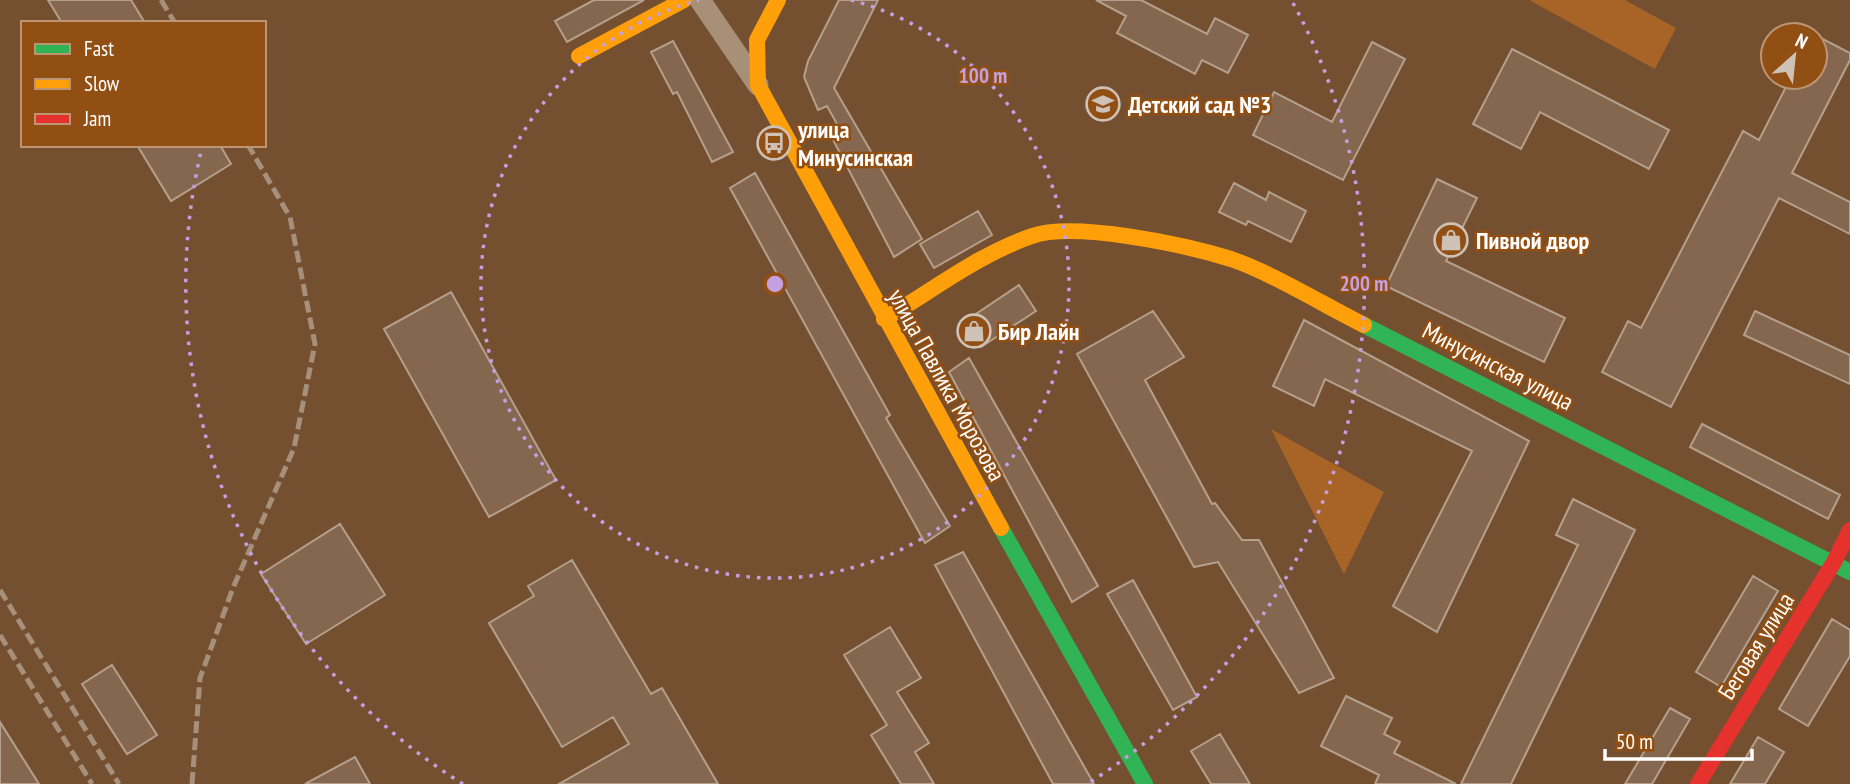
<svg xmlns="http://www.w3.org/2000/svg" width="1850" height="784" font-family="'PT Sans Narrow',sans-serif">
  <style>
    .green { fill: #a86327 }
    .building { fill: #84674e; stroke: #b5a08d; stroke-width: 2 }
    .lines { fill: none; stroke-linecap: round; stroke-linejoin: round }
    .street { stroke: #a78f78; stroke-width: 21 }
    .fast { stroke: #30b455; stroke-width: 16 }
    .slow { stroke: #ff9f0a; stroke-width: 16 }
    .jam { stroke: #e5322d; stroke-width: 16 }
    .rail { stroke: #a7907b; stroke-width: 5; stroke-dasharray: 12 5; stroke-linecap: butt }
    .ring { fill: none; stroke: #c4a0e2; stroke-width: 3.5; stroke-dasharray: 3.5 7 }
    .labels { text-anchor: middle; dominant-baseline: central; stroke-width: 5; stroke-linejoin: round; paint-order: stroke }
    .poi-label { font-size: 24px; font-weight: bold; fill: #fff; stroke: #914f14; text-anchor: start }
    .street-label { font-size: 24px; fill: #fff; stroke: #914f14 }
    .centre { fill: #c4a0e2; stroke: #914f14; stroke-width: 3.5 }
    .ring-label { font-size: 21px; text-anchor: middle; font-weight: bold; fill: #c4a0e2; stroke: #914f14; stroke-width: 5; stroke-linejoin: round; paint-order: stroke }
  </style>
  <rect width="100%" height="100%" fill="#745031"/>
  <path class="green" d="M 1529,0 L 1625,0 L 1676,28 L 1655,69 Z
    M 1271,429 L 1384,492 L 1344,574 Z"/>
  <path class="building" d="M 48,0 L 131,0 L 145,23 L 62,23 Z
    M 594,0 L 644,0 L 567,42 L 555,21 Z
    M 839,0 L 878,0 L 834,88 L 922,239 L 894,257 L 828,130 L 837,124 L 827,106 L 818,110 L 804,77 L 808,61 Z
    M 1096,0 L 1141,0 L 1207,34 L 1215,18 L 1248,35 L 1228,73 L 1202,60 L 1195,74 L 1117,33 L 1126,16 Z
    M 1815,35 L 1850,53 L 1850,60 L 1792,173 L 1850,202 L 1850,234 L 1779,198 L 1671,407 L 1602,372 L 1628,321 L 1641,328 L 1743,131 L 1759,140 L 1791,77 L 1815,77 Z
    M 673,41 L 733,152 L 712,162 L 677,92 L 673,94 L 651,52 Z
    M 1372,42 L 1405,59 L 1343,180 L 1253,135 L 1274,92 L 1332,122 Z
    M 1512,49 L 1669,130 L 1649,169 L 1540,112 L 1521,149 L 1473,124 Z
    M 137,145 L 220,145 L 231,164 L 171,201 Z
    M 755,173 L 890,415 L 886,418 L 950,526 L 925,543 L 730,188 Z
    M 1437,179 L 1477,198 L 1446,261 L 1565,318 L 1544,362 L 1386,286 Z
    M 1234,183 L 1266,200 L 1269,192 L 1306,211 L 1291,242 L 1248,221 L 1246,225 L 1219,212 Z
    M 978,211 L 992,235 L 934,268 L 920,244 Z
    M 1019,285 L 1036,311 L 981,347 L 964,322 Z
    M 451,292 L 556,480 L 489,517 L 384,329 Z
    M 1153,311 L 1184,357 L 1145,380 L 1212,504 L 1215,503 L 1242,540 L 1259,540 L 1334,678 L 1299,693 L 1218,562 L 1194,567 L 1077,354 Z
    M 1755,311 L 1850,355 L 1850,384 L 1744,335 Z
    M 1304,320 L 1529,441 L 1437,632 L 1393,606 L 1472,451 L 1325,379 L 1314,406 L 1273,386 Z
    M 969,358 L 1098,586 L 1072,602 L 949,372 Z
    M 1702,424 L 1840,495 L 1828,519 L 1690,447 Z
    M 1573,499 L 1635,530 L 1511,784 L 1461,784 L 1578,545 L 1556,535 Z
    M 340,524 L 385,595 L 306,644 L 261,574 Z
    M 963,552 L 1017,648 L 1094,784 L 1053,784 L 935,565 Z
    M 572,560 L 651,694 L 662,688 L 718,784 L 559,784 L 629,744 L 613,717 L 562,747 L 489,623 L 534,596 L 528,586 Z
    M 1753,576 L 1778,591 L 1721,687 L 1696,672 Z
    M 1133,580 L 1197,697 L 1173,710 L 1107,594 Z
    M 1832,619 L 1850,630 L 1850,656 L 1808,726 L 1779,709 Z
    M 890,627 L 921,678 L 897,692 L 929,743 L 915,752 L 934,784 L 901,784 L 871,735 L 887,725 L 844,655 Z
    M 112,665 L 157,735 L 127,754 L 82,684 Z
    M 1346,696 L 1392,718 L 1384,734 L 1400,742 L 1394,753 L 1456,784 L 1375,784 L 1379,775 L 1321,746 Z
    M 1670,708 L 1690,719 L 1652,784 L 1625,784 Z
    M 0,722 L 39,784 L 0,784 Z
    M 1220,734 L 1250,784 L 1211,784 L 1191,751 Z
    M 1758,737 L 1784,752 L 1765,784 L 1730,784 Z
    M 355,757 L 370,784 L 305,784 Z"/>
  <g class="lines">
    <path class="street" d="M 700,0 L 758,85"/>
    <path class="fast" d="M 1364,325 L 1850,572
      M 1001,528 L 1145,784"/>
    <path class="slow" d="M 778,0 L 757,40 L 758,85 L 1001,528
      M 579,56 L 684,0
      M 884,319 C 932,291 979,254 1032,236 C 1075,221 1186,245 1231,259 C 1272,273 1324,305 1364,325"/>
    <path class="jam" d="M 1698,784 L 1834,562 L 1850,530"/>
    <path class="rail" d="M 161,0 L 175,23
      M 0,590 L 119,784
      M 0,635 L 92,784
      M 192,784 L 200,678 L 233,588 L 294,448 L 315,344 L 290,217 L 248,145"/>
  </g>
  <g class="ring">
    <path d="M851 0A294 294 0 1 1 699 0"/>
    <path d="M463 784A589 589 0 0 1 202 147M1293 3A589 589 0 0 1 1087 784"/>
  </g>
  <defs>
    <symbol id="school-ring" viewBox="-11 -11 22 22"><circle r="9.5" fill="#914f14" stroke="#cec2b7" stroke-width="1.5"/><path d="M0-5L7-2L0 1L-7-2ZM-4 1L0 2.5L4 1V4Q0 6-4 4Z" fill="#cec2b7"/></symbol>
    <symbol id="bus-ring" viewBox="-11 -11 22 22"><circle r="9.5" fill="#914f14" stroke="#cec2b7" stroke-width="1.5"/><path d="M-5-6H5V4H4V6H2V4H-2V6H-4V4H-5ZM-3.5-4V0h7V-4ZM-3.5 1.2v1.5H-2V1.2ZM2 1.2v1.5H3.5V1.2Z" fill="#cec2b7"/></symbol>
    <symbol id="shop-ring" viewBox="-11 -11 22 22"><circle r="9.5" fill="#914f14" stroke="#cec2b7" stroke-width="1.5"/><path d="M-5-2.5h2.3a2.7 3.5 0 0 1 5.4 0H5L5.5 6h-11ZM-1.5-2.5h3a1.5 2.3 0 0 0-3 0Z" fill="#cec2b7"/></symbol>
  </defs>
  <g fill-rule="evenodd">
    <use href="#school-ring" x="1084" y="85" width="38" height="38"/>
    <use href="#bus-ring" x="755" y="124" width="38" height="38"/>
    <use href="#shop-ring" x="1432" y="221" width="38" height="38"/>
    <use href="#shop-ring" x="955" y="312" width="38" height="38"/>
  </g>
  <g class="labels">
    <g class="poi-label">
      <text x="1128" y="104">Детский сад №3</text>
      <text x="798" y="129">улица<tspan x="798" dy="28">Минусинская</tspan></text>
      <text x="1476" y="240">Пивной двор</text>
      <text x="998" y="331">Бир Лайн</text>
    </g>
    <g class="street-label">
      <text transform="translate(1498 366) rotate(27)">Минусинская улица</text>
      <text transform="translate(947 385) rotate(61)">улица Павлика Морозова</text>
      <text transform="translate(1756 646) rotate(-58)">Беговая улица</text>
    </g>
  </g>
  <circle cx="775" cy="284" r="10" class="centre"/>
  <g class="ring-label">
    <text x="983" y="83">100 m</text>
    <text x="1364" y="291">200 m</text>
  </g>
  <rect x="21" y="21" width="245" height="126" fill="#914f14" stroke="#bd9572" stroke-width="2"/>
  <rect x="35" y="44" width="35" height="10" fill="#30b455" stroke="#bd9572" stroke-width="2"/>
  <text x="84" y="56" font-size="21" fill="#ffffff">Fast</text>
  <rect x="35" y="79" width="35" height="10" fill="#ff9f0a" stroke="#bd9572" stroke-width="2"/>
  <text x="84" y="91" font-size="21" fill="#ffffff">Slow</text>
  <rect x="35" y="114" width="35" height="10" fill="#e5322d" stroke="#bd9572" stroke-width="2"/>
  <text x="84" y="126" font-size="21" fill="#ffffff">Jam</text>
  <g transform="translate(1794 56) rotate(27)"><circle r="33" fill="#914f14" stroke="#bd9572" stroke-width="2"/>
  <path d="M0-5L12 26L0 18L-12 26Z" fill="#cec2b7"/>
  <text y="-10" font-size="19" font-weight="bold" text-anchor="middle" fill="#ffffff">N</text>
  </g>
  <path d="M1605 749v10h147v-10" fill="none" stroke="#ffffff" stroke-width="3.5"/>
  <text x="1616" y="749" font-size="21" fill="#ffffff" stroke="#914f14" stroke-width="5" paint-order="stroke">50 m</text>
</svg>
